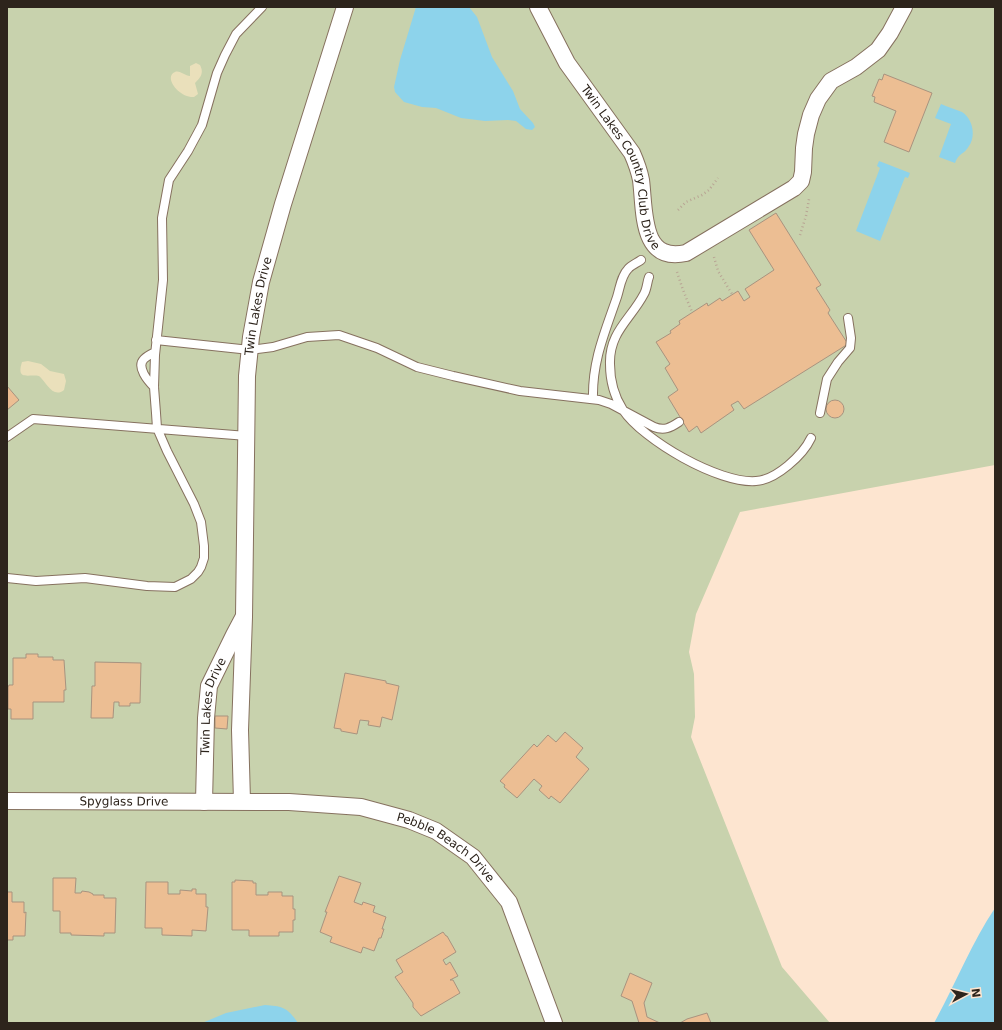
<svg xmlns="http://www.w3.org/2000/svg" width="1002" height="1030" font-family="'DejaVu Sans',sans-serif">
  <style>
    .green { fill: #c8d2ad }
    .sand { fill: #eae0bb }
    .water { fill: #8dd3eb }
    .building { fill: #ecbe93; stroke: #a8937f }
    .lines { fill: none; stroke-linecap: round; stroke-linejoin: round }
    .service-casing { stroke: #86715f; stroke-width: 10 }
    .minor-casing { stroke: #86715f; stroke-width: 18 }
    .path { stroke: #b8a594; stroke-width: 2.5; stroke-dasharray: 1 3; stroke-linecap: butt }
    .service { stroke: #fff; stroke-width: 8 }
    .minor { stroke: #fff; stroke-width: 16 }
    .labels { text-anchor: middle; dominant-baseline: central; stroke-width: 3.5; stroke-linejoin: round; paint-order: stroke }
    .street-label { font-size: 12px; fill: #2d241c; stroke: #fde5d0 }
  </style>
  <rect width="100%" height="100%" fill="#fde5d0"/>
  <path class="green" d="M 7,7 L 995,7 L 995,465 L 740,512 L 696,614 L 689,652 L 694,674 L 695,717 L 691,737 L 782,967 L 830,1023 L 7,1023 Z"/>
  <path class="sand" d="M 196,63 L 200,65 C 204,73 201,77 195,83 L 198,94 L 194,97 C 179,98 163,77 175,72 C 180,70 185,76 190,76 L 190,66 Z
    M 28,361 L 41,364 L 50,371 L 64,374 L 66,381 L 64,390 C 53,399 46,382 39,376 C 28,374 16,381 22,362 Z"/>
  <path class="water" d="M 416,7 L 469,7 L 477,17 L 492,57 L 513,91 L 520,109 L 533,123 L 535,127 L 532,130 L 526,129 L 516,121 L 508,120 L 485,121 L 461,118 L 436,108 L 422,107 L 404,102 L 395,92 L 394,87 L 400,60 Z
    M 941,104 C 947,107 955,109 962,112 C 973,119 976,136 969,146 C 964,155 959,152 955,163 L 939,157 L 951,124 L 935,118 Z
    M 879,161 L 910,173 L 908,178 L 905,177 L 880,241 L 856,231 L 880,168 L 877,166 Z
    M 995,908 L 995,1023 L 934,1023 C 955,985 971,944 995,908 Z
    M 265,1005 C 283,1006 288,1008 298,1023 L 202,1023 L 226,1013 Z"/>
  <path class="building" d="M 884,74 L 932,93 L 909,152 L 884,142 L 896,111 L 874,102 L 875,97 L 872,96 L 879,79 L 882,80 Z
    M 776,213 L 821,285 L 816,288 L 830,310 L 828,313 L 848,344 L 744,409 L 738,401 L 731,405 L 734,410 L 701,433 L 697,426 L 689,432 L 668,397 L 678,390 L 665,368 L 670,364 L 656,342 L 671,333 L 670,331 L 680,324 L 679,321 L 707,303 L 708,306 L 720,298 L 722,301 L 738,291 L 744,301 L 750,297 L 745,289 L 774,270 L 749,230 Z
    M 7,386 L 19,400 L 7,410 Z
    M826 409a9 9 0 1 1 18 0a9 9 0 1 1-18 0Z
    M 26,654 L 38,654 L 38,657 L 53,657 L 53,660 L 64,660 L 66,690 L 64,690 L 64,702 L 33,702 L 33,719 L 11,719 L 11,709 L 8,709 L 8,687 L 9,685 L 13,685 L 13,658 L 26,658 Z
    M 95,662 L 141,663 L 140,703 L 130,703 L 130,706 L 119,706 L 119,702 L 114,702 L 113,718 L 91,718 L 92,686 L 95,686 Z
    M 345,673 L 386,681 L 386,683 L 399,686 L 392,720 L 382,717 L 380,727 L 368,725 L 369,721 L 360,720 L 357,734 L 341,731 L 341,729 L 334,728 Z
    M 215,716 L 228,716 L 227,729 L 215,728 Z
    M 565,732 L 583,748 L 576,757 L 589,769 L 560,803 L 551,796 L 549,799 L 539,790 L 542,786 L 534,779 L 517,798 L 504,787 L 505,785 L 500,781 L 534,744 L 537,747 L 548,735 L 556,742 Z
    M 339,876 L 361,883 L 354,902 L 362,905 L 363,902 L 375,906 L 373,912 L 386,917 L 382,929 L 384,929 L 381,938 L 379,938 L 374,951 L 363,947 L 361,953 L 330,942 L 332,937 L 320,932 L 327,912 L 325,912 Z
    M 53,878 L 76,878 L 75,893 L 81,893 L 82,891 L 89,892 L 93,894 L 93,895 L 104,895 L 104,898 L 116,898 L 115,933 L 104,933 L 104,936 L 71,935 L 71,933 L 60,933 L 60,911 L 53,911 Z
    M 235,880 L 253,881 L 253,883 L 256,883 L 256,895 L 268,895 L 268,892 L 282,892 L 282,896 L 293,896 L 293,909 L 295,909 L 295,920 L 293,920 L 293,932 L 279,932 L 279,936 L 249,936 L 249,930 L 232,930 L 232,882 L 235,882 Z
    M 146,882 L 168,882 L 168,894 L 180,894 L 180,890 L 192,891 L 192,889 L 196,889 L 196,894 L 206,894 L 206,907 L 208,907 L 206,931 L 192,930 L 192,936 L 162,935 L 162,928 L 145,928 Z
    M 7,892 L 12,892 L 12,902 L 24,902 L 24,913 L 26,912 L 25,936 L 13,936 L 13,940 L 7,940 Z
    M 443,932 L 446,936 L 447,936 L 456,952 L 443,960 L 446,965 L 450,962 L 458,976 L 450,980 L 453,980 L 460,993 L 421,1016 L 413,1007 L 413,1003 L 395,977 L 403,972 L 396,960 Z
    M 630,973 L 652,983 L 644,1003 L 647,1017 L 660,1023 L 639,1023 L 632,1001 L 621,996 Z
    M 707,1013 L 711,1023 L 680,1023 L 687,1019 Z"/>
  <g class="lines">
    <defs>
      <path id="service" d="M 649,277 C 647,282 647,289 644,294 C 631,319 609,332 610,364 C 610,380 614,396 623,410 C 643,440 719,484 756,481 C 776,480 803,455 811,438
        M 156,340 L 250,350 L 273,347 L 307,337 L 339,335 L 377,348 L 417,367 L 453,376 L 520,391 L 599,400 L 611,404 L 654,427 C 664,431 670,428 679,422
        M 154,387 C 148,381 136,367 144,359 C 147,356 151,354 155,352
        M 593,399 C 592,361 605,332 617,297 C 620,288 621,276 628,269 C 631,265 637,263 641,260
        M 820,413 L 827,379 L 838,362 L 850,348 L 851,338 L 848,318
        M 7,437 L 33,419 L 247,436
        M 7,578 L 36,581 L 85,578 L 147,586 L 175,587 L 191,579 L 198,572 L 201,567 L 204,558 L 204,546 L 201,522 L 194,504 L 167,451 L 157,428 L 156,413 L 154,387 L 155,355 L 163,280 L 162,218 L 169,180 L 188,151 L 202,125 L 217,73 L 225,55 L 236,34 L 262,7"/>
      <g id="minor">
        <path id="s1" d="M 538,7 L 567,63 L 632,153 C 636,162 639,170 641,180 C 645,210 640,263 686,253 L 794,188 L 801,181 L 803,172 L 804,148 L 806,134 L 811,115 L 818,99 L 831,81 L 856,67 L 878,50 L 890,33 L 904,7"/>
        <path id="s2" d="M 7,801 L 289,802 L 361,807 L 409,820 L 436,831 L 473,857 L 509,902 L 554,1023"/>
        <path id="s3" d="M 242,801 L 240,730 L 244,617 L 247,376 L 251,337 L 261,282 L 283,204 L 345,7"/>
        <path id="s4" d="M 204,802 L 206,718 L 209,686 L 234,635 L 243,618"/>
      </g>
    </defs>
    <use href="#service" class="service-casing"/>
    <use href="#minor" class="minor-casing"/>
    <path class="path" d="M 678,210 L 686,202 L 702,195 L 709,190 L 718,178
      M 800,235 L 806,216 L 809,199
      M 714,257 L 718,271 L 732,294
      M 677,272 L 683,290 L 692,312"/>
    <use href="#service" class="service"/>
    <use href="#minor" class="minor"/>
  </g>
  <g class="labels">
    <g class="street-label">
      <text stroke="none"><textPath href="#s1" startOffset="183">Twin Lakes Country Club Drive</textPath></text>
      <text stroke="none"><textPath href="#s3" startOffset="496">Twin Lakes Drive</textPath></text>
      <text stroke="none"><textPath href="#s4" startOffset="97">Twin Lakes Drive</textPath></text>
      <text stroke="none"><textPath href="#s2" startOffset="117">Spyglass Drive</textPath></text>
      <text stroke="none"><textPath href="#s2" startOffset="450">Pebble Beach Drive</textPath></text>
    </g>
  </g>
  <rect width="1002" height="1030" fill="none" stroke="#2d241c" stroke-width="16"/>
  <g transform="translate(966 994) rotate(83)" stroke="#fde5d0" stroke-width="3" paint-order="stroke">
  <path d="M0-3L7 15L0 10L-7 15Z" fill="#2d241c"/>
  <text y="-6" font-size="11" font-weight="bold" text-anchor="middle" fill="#2d241c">N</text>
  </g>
</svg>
